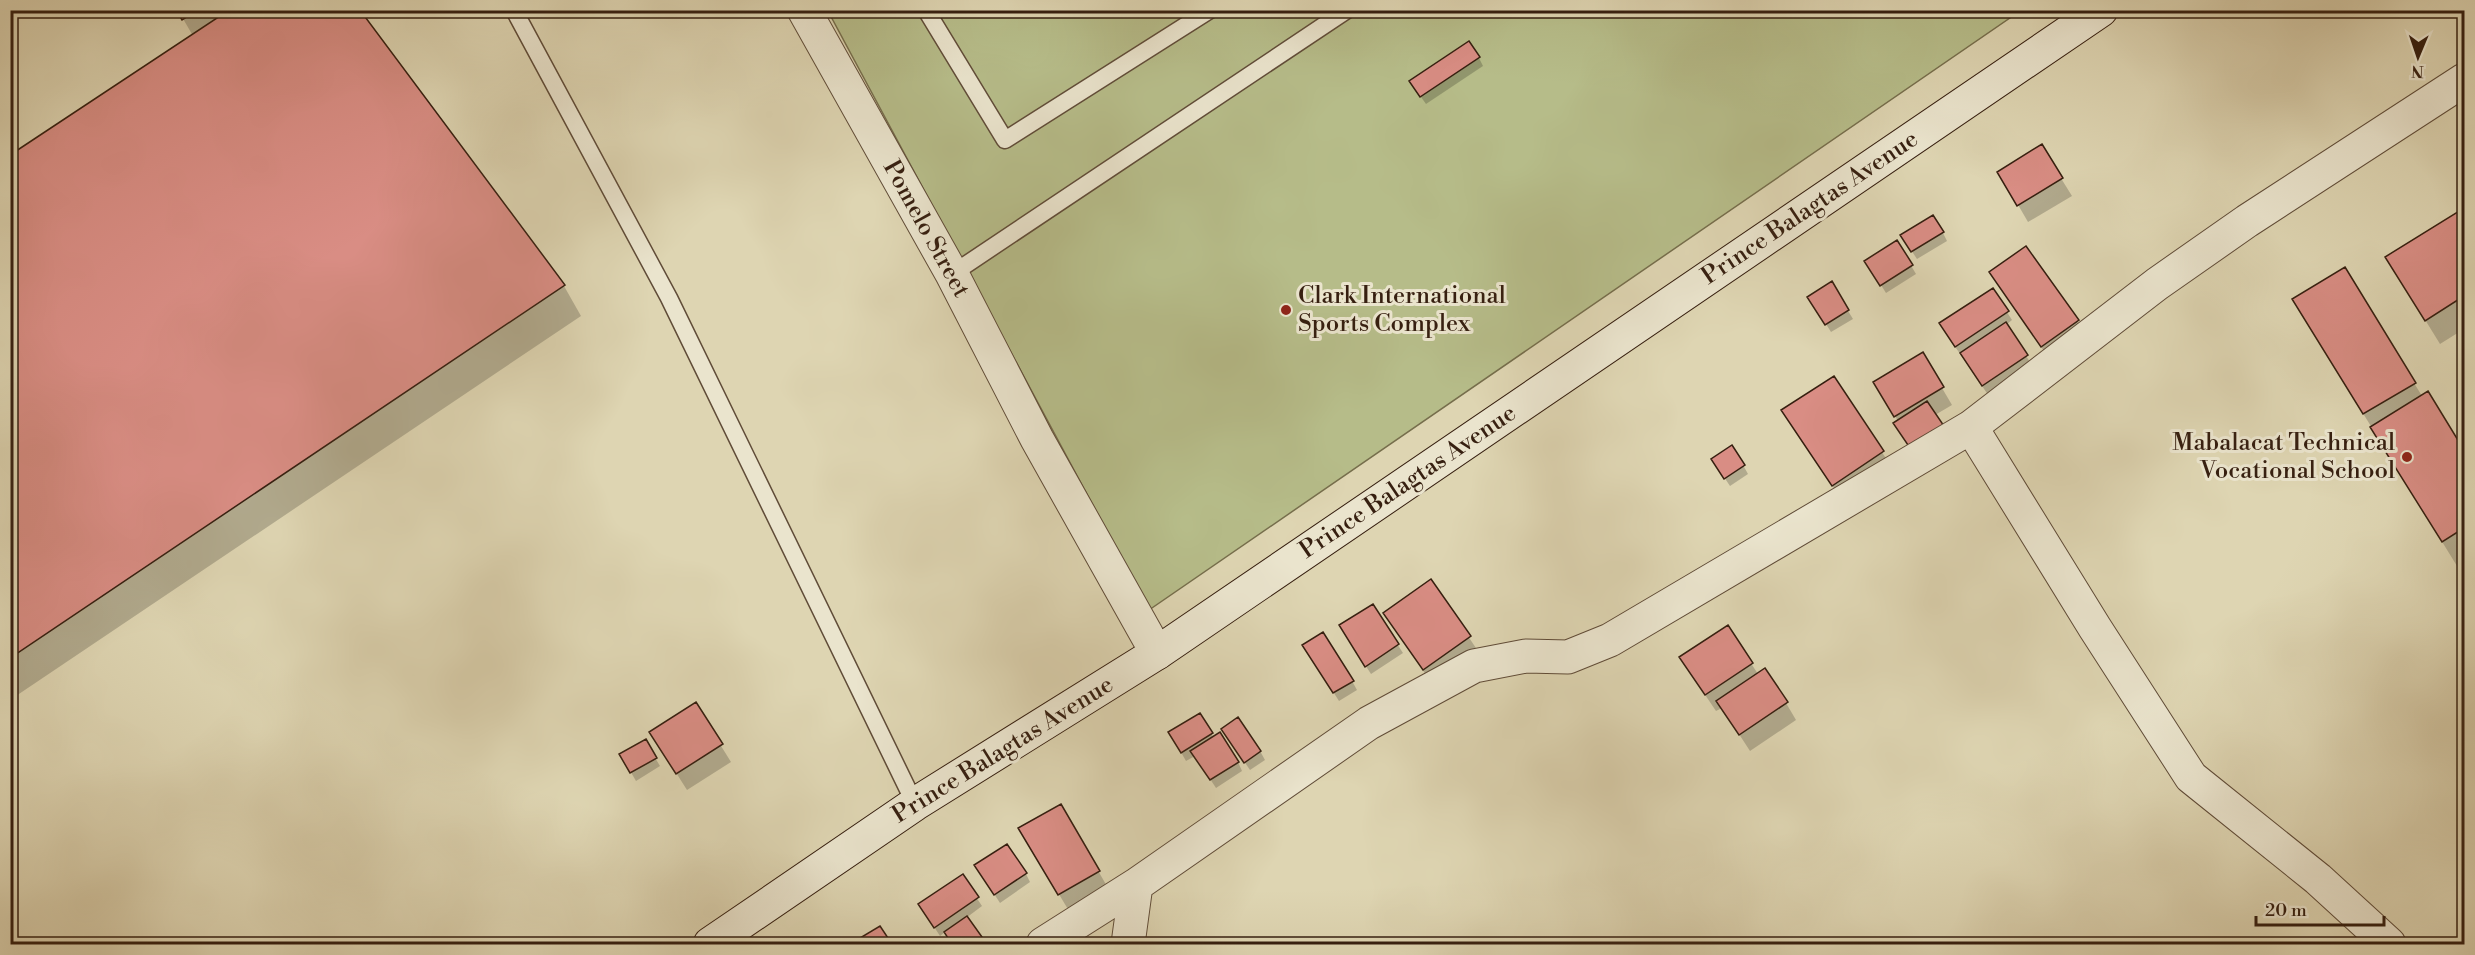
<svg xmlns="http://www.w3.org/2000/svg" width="2475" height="955" font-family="'Libre Bodoni',serif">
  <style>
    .park { fill: #b6bc89; stroke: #766e4c; stroke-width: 1.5 }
    .shadow { fill: #0003 }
    .building { fill: #d98d84; stroke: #361f10; stroke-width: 1.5 }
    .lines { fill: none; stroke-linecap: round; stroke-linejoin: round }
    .lane-casing { stroke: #604c38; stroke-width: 19 }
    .street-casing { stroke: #604c38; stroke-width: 35 }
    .secondary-casing { stroke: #361f10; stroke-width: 35 }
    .lane { stroke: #eae4cd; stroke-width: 16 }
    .street { stroke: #eae4cd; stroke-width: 33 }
    .secondary { stroke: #eae4cd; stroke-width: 33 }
    .poi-dot { fill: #8f2418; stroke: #eae4cd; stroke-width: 2 }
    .labels { text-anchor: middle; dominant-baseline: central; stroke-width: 6; stroke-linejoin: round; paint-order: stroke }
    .street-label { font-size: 24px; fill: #361f10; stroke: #eae4cd }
    .poi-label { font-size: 24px; fill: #361f10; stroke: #eae4cd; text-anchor: start }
  </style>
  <rect width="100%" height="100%" fill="#ded5b2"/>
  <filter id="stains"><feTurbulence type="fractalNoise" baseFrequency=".00333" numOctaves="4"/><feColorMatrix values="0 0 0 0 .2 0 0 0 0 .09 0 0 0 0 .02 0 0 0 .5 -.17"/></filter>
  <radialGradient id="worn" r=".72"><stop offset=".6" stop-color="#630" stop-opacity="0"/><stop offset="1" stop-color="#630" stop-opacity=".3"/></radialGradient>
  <path class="park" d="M 828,11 L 2020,11 L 1149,610 Z"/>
  <path class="shadow" d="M 178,10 L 358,10 L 564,286 L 581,316 L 10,700 L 10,157 L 193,36 Z
    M 1546,10 L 1559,10 L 1550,17 Z
    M 1479,58 L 1483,66 L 1426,104 L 1416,90 Z
    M 2041,146 L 2072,196 L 2028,222 L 1999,172 Z
    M 2464,210 L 2464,329 L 2440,344 L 2387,258 Z
    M 1943,233 L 1947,241 L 1917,259 L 1907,244 Z
    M 1897,242 L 1916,274 L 1886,293 L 1866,261 Z
    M 1991,272 L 2077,321 L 2087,338 L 2052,363 Z
    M 1831,283 L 1853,319 L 1831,332 L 1809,297 Z
    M 1993,290 L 2012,320 L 2006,325 L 2037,373 L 1993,402 L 1945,332 Z
    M 2308,324 L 2414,383 L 2422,396 L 2427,393 L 2464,452 L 2464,561 L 2457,566 Z
    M 1922,354 L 1952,405 L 1935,415 L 1898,421 L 1875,382 Z
    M 1833,378 L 1893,469 L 1843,502 L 1783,411 Z
    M 1743,465 L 1748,474 L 1730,486 L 1718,468 Z
    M 1431,581 L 1480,654 L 1434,687 L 1385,613 Z
    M 1372,606 L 1403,653 L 1371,674 L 1345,634 Z
    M 1727,627 L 1758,674 L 1786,703 L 1796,720 L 1750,751 L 1722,708 L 1716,711 L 1691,674 Z
    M 1309,654 L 1352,681 L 1357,690 L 1339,701 Z
    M 695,704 L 731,762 L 687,790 L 661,749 Z
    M 1199,715 L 1214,738 L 1238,762 L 1242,771 L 1216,788 L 1195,756 L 1186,761 L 1170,733 Z
    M 1228,738 L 1260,751 L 1265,760 L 1250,770 Z
    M 645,741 L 660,766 L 636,781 L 621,755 Z
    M 1061,806 L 1108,888 L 1069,911 L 1020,829 Z
    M 981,874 L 1026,874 L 1030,882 L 1000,903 Z
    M 962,876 L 982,906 L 966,918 L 985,944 L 953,944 L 945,932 L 940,936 L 925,913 Z
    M 879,928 L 890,944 L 852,944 Z"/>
  <path class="building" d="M 176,10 L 198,10 L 182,20 Z
    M 229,10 L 360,10 L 565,285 L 10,658 L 10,155 Z
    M 1469,41 L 1480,57 L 1420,97 L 1409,81 Z
    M 2042,144 L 2063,178 L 2017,206 L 1997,172 Z
    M 2464,208 L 2464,296 L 2425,321 L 2385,257 Z
    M 1933,215 L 1944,232 L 1911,252 L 1900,235 Z
    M 1897,240 L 1913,265 L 1880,286 L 1864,261 Z
    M 2026,246 L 2079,320 L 2041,347 L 1989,272 Z
    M 2345,267 L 2416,383 L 2363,414 L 2292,299 Z
    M 1832,281 L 1849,310 L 1825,325 L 1807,297 Z
    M 1993,288 L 2009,311 L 1955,347 L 1939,323 Z
    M 2006,322 L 2028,355 L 1982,386 L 1960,353 Z
    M 1923,352 L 1944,387 L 1894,417 L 1873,382 Z
    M 1834,376 L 1884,451 L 1832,486 L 1781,410 Z
    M 2428,391 L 2464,450 L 2464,528 L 2442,542 L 2370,427 Z
    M 1927,401 L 1944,426 L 1910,448 L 1893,423 Z
    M 1732,445 L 1745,465 L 1724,479 L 1711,459 Z
    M 1431,579 L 1471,636 L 1423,670 L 1383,613 Z
    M 1373,604 L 1399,644 L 1365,667 L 1339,625 Z
    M 1728,625 L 1753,663 L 1705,695 L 1679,657 Z
    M 1323,632 L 1354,681 L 1333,693 L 1302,645 Z
    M 1765,668 L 1788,702 L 1739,735 L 1716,701 Z
    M 696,702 L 723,744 L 676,774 L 649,732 Z
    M 1200,713 L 1213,733 L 1181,753 L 1168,732 Z
    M 1238,717 L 1261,751 L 1244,763 L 1221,729 Z
    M 1220,732 L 1239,762 L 1210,780 L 1190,751 Z
    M 646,739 L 657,758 L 630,773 L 619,754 Z
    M 1061,804 L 1100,871 L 1058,895 L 1018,828 Z
    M 1007,844 L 1027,873 L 994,895 L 974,865 Z
    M 963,874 L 979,897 L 934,928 L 918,904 Z
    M 967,916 L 987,944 L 952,944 L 944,932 Z
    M 880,926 L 892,944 L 850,944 Z"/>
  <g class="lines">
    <defs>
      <path id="lane" d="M 514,10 L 669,298 L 915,804
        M 926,10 L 1005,140 L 1210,10
        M 952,274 L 1347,10"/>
      <path id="street" d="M 804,10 L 952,274 L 1037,439 L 1157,653
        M 1971,427 L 2095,628 L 2191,777 L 2318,879 L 2389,944
        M 1043,944 L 1136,885
        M 1128,944 L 1136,885 L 1369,723 L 1474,666 L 1526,656 L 1568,657 L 1610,640 L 1971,427 L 2157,284 L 2247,221 L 2464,80"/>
      <path id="secondary" d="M 710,944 L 915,804 L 1157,653 L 2101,10"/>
    </defs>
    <use href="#lane" class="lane-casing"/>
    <use href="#street" class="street-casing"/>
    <use href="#secondary" class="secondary-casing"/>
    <use href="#lane" class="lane"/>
    <use href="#street" class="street"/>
    <use href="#secondary" class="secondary"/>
  </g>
  <g class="poi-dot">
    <circle cx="1286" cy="310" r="6"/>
    <circle cx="2407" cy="457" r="6"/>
  </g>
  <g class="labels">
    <g class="street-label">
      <text transform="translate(1810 208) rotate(-34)">Prince Balagtas Avenue</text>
      <text transform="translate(926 229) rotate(61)">Pomelo Street</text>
      <text transform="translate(1408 482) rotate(-34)">Prince Balagtas Avenue</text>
      <text transform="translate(1003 750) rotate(-32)">Prince Balagtas Avenue</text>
    </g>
    <g class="poi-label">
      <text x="1298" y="296">Clark International<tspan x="1298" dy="28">Sports Complex</tspan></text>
      <text x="2395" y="443" text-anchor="end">Mabalacat Technical<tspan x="2395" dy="28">Vocational School</tspan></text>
    </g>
  </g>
  <rect width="2475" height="955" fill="none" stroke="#ded5b2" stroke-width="36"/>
  <rect x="12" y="12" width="2451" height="931" fill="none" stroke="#361f10" stroke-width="3"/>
  <rect x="18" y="18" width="2439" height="919" fill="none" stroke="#361f10" stroke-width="1.5"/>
  <g transform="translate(2418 57) rotate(182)" stroke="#eae4cd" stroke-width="4.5" paint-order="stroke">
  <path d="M0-4.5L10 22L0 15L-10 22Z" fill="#361f10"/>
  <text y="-9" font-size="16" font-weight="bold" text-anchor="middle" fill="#361f10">N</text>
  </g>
  <path d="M2256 916v9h128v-9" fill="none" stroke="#361f10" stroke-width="3"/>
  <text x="2265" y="916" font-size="18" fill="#361f10" stroke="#eae4cd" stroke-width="4.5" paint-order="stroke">20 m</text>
  <rect width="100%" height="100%" filter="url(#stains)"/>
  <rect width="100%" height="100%" fill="url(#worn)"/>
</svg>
